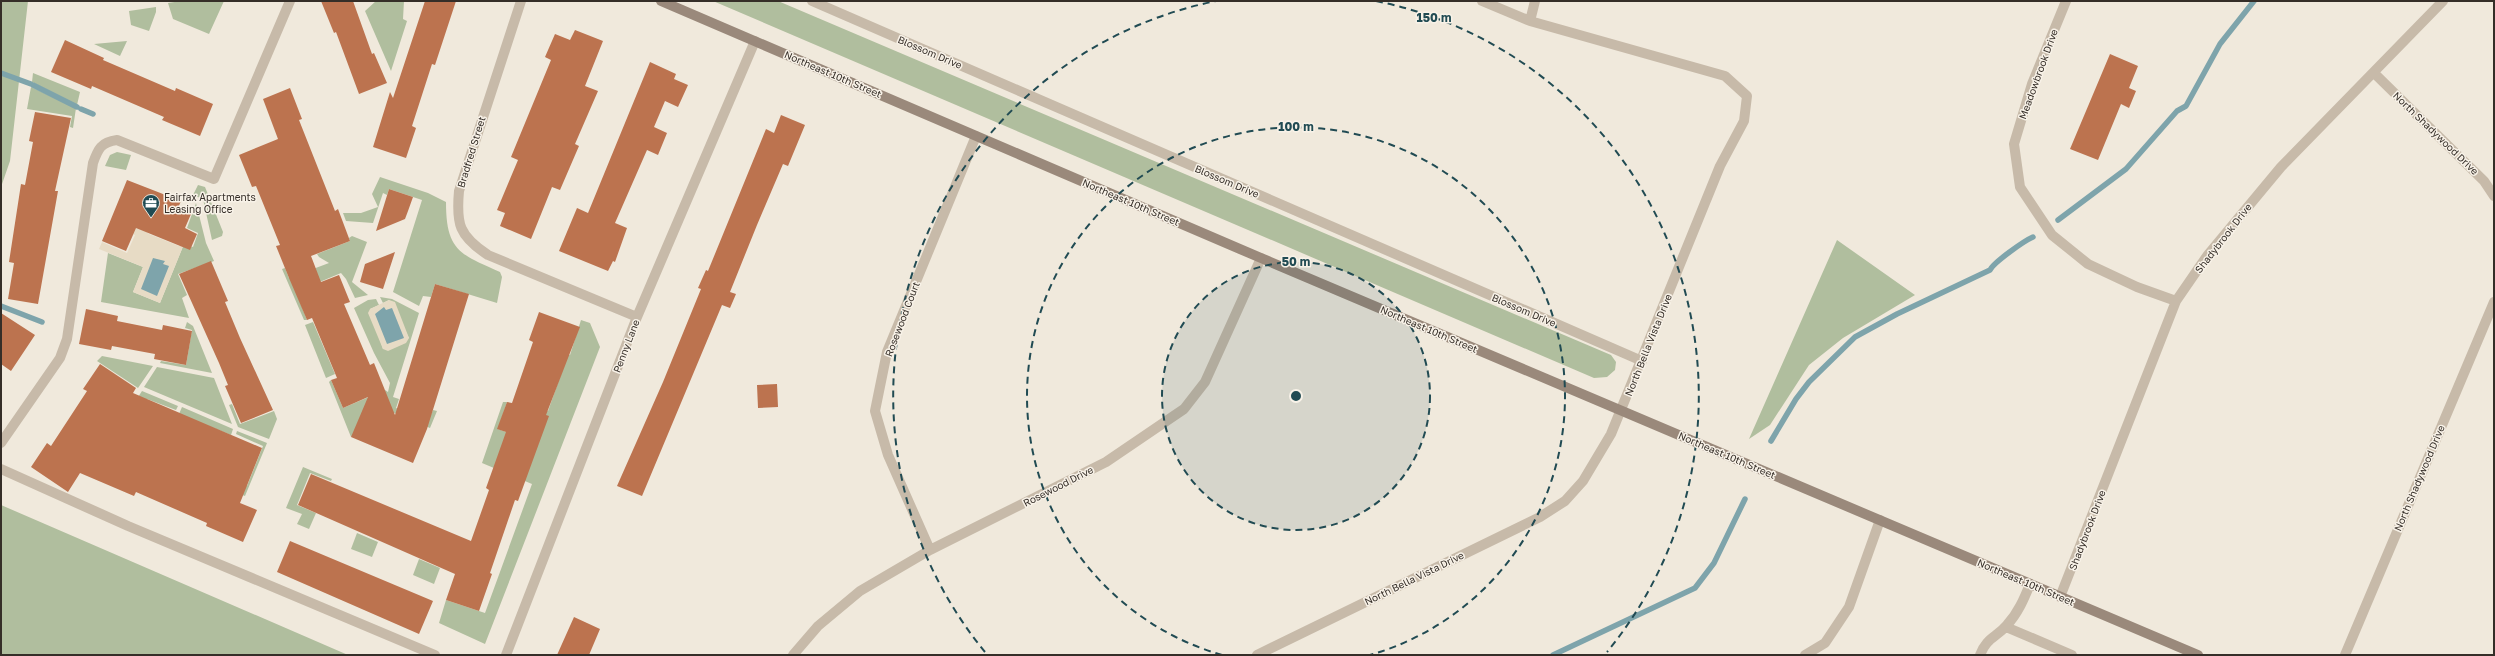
<svg xmlns="http://www.w3.org/2000/svg" width="2495" height="656" font-family="'Golos Text',sans-serif">
  <style>
    .green { fill: #b0be9e }
    .plaza { fill: #e7dbc5 }
    .water { fill: #7ea4ab }
    .lines { fill: none; stroke-linecap: round; stroke-linejoin: round }
    .stream { stroke: #7ea4ab; stroke-width: 5.5 }
    .building { fill: #bc734f }
    .minor { stroke: #c7baa9; stroke-width: 10 }
    .secondary { stroke: #9a897b; stroke-width: 10 }
    .ring { fill: none; stroke: #214b53; stroke-width: 2; stroke-dasharray: 7 5 }
    .labels { text-anchor: middle; dominant-baseline: central; stroke-width: 3; stroke-linejoin: round; paint-order: stroke }
    .street-label { font-size: 10px; fill: #352e28; stroke: #f8f2e8 }
    .poi-label { font-size: 10px; fill: #352e28; stroke: #f8f2e8; text-anchor: start }
    .centre { fill: #214b53; stroke: #f8f2e8; stroke-width: 2 }
    .ring-label { font-size: 12px; text-anchor: middle; font-weight: bold; fill: #214b53; stroke: #f8f2e8; stroke-width: 3; stroke-linejoin: round; paint-order: stroke }
  </style>
  <rect width="100%" height="100%" fill="#f0e9dc"/>
  <path class="green" d="M 1,1 L 28,1 L 10,161 L 1,187 Z
    M 181,1 L 224,1 L 209,34 L 173,19 L 168,3 Z
    M 376,1 L 404,1 L 403,19 L 407,21 L 391,71 L 365,11 Z
    M 713,1 L 778,1 L 1611,355 L 1616,362 L 1615,370 L 1607,377 L 1594,378 Z
    M 156,7 L 156,12 L 149,31 L 131,25 L 129,11 Z
    M 127,41 L 120,56 L 94,44 Z
    M 33,73 L 80,92 L 77,105 L 32,82 Z
    M 31,87 L 76,108 L 73,128 L 70,127 L 72,116 L 27,109 Z
    M 117,152 L 131,155 L 126,170 L 105,166 L 110,155 Z
    M 380,177 L 428,193 L 446,202 C 446,251 460,254 500,272 L 502,277 L 497,303 L 435,284 L 431,297 L 423,296 L 419,306 L 393,292 L 422,200 L 389,189 L 387,195 L 383,193 L 373,223 L 346,221 L 343,213 L 361,213 L 378,207 L 372,194 Z
    M 198,185 L 205,187 L 223,232 L 222,236 L 212,240 L 203,199 L 193,195 Z
    M 196,203 L 206,243 L 214,261 L 178,274 L 187,295 L 182,298 L 189,318 L 101,302 L 108,253 L 143,267 L 133,292 L 160,303 L 184,244 L 193,247 L 198,233 L 187,228 Z
    M 352,236 L 367,242 L 352,282 L 368,295 L 355,298 L 346,279 L 341,273 L 296,292 L 307,320 L 304,320 L 282,269 L 285,268 L 289,278 L 329,263 L 319,257 L 317,254 L 350,241 L 349,238 Z
    M 1837,240 L 1915,295 L 1843,338 L 1809,365 L 1770,425 L 1749,439 Z
    M 380,297 L 392,299 L 419,313 L 393,397 L 399,399 L 396,408 L 429,419 L 433,410 L 437,411 L 430,428 L 385,409 L 351,437 L 329,382 L 331,380 L 343,408 L 385,390 L 388,392 L 390,383 L 374,353 L 354,308 L 368,300 L 376,299 L 379,305 L 370,309 L 383,349 L 409,338 L 389,300 L 383,303 Z
    M 581,320 L 590,323 L 600,347 L 485,644 L 439,623 L 446,600 L 485,613 L 532,484 L 482,463 L 503,402 L 507,402 L 498,429 L 539,444 L 537,412 L 538,407 L 548,411 L 566,360 L 559,351 L 570,355 Z
    M 187,322 L 193,326 L 212,373 L 160,363 L 161,361 L 186,365 L 192,330 L 185,328 Z
    M 313,322 L 335,374 L 326,378 L 305,325 Z
    M 102,356 L 153,366 L 138,388 L 97,361 Z
    M 157,367 L 214,378 L 232,424 L 144,387 Z
    M 142,391 L 178,406 L 176,410 L 147,399 L 130,440 L 111,439 Z
    M 232,404 L 240,424 L 274,411 L 277,419 L 269,439 L 238,427 L 229,405 Z
    M 182,407 L 233,429 L 231,435 L 179,414 Z
    M 237,431 L 267,443 L 245,496 L 221,487 L 247,486 L 263,446 L 236,434 Z
    M 303,467 L 332,479 L 331,481 L 310,473 L 297,505 L 316,513 L 309,529 L 297,524 L 302,514 L 286,508 Z
    M 1,505 L 348,655 L 1,655 Z
    M 357,533 L 378,542 L 372,557 L 351,549 Z
    M 419,559 L 440,568 L 434,584 L 413,575 Z"/>
  <path class="plaza" d="M 135,223 L 149,234 L 179,246 L 181,243 L 184,244 L 160,303 L 133,292 L 143,267 L 99,249 L 102,242 L 127,253 L 135,235 L 130,233 Z
    M 389,300 L 395,302 L 409,338 L 406,343 L 388,351 L 383,349 L 368,313 L 370,309 Z"/>
  <path class="water" d="M 153,258 L 165,261 L 163,264 L 169,266 L 157,296 L 141,289 Z
    M 384,307 L 386,310 L 392,308 L 404,338 L 387,344 L 375,314 Z"/>
  <g class="lines">
    <path class="stream" d="M 1,73 L 31,84
      M 33,85 L 77,107
      M 81,109 L 93,114
      M 2058,220 L 2126,169 L 2177,111 L 2186,106 L 2220,44 L 2254,1
      M 1,306 L 42,322
      M 1771,441 L 1796,399 L 1809,382 L 1855,337 L 1897,314 L 1990,270 C 1994,262 2024,241 2033,237
      M 1553,655 L 1695,588 L 1714,563 L 1745,499"/>
  </g>
  <path class="building" d="M 321,1 L 353,1 L 372,54 L 374,53 L 387,83 L 359,94 L 336,32 L 334,33 Z
    M 425,1 L 456,1 L 435,65 L 432,64 L 412,126 L 416,128 L 406,158 L 373,147 L 390,92 L 393,98 Z
    M 575,30 L 603,41 L 585,86 L 598,91 L 575,144 L 579,146 L 560,190 L 552,187 L 531,239 L 500,226 L 505,213 L 497,210 L 518,160 L 511,157 L 551,60 L 545,57 L 555,34 L 570,40 Z
    M 65,40 L 104,58 L 103,60 L 175,91 L 176,88 L 213,104 L 200,136 L 162,120 L 164,117 L 92,86 L 91,89 L 51,72 Z
    M 2110,54 L 2138,66 L 2129,88 L 2136,91 L 2129,108 L 2121,104 L 2098,160 L 2070,149 Z
    M 650,62 L 676,74 L 674,79 L 688,85 L 678,107 L 665,101 L 654,127 L 667,133 L 658,155 L 647,150 L 615,223 L 627,228 L 615,262 L 613,261 L 608,271 L 559,251 L 577,208 L 588,213 Z
    M 290,88 L 302,119 L 299,120 L 335,211 L 338,209 L 350,241 L 311,256 L 321,282 L 339,275 L 350,302 L 344,304 L 370,365 L 374,363 L 395,415 L 435,284 L 469,294 L 427,429 L 413,463 L 351,437 L 368,397 L 343,408 L 331,380 L 337,378 L 312,318 L 307,320 L 289,278 L 276,246 L 280,245 L 256,186 L 252,187 L 239,155 L 278,139 L 263,99 Z
    M 35,112 L 71,118 L 55,191 L 58,191 L 38,304 L 8,299 L 14,263 L 9,262 L 21,184 L 25,185 L 33,142 L 29,141 Z
    M 781,115 L 805,125 L 788,166 L 783,164 L 757,225 L 730,292 L 736,294 L 730,308 L 722,305 L 642,496 L 617,486 L 663,382 L 701,289 L 698,288 L 706,270 L 708,271 L 766,129 L 774,133 Z
    M 127,180 L 181,201 L 178,208 L 191,214 L 185,228 L 197,234 L 190,250 L 136,228 L 126,251 L 102,241 Z
    M 389,189 L 413,197 L 408,211 L 405,219 L 376,231 Z
    M 395,252 L 383,289 L 360,282 L 365,264 Z
    M 211,261 L 228,301 L 225,302 L 240,338 L 273,410 L 241,423 L 225,386 L 228,385 L 219,363 L 179,274 Z
    M 86,309 L 118,316 L 117,321 L 162,330 L 163,325 L 192,331 L 186,365 L 154,359 L 155,354 L 112,346 L 111,350 L 79,344 Z
    M 539,312 L 580,327 L 546,415 L 549,416 L 518,501 L 515,500 L 490,573 L 492,574 L 479,611 L 446,600 L 455,574 L 298,505 L 311,474 L 471,541 L 489,490 L 486,488 L 506,432 L 497,429 L 507,402 L 512,403 L 533,342 L 529,340 Z
    M 1,313 L 35,335 L 11,371 L 1,364 Z
    M 100,364 L 136,388 L 133,393 L 262,448 L 240,503 L 257,510 L 243,542 L 206,526 L 207,523 L 136,492 L 134,496 L 80,473 L 68,492 L 31,467 L 47,443 L 51,446 L 87,391 L 83,389 Z
    M 777,384 L 778,407 L 758,408 L 757,385 Z
    M 290,541 L 433,601 L 419,634 L 277,572 Z
    M 574,617 L 600,629 L 589,655 L 557,655 Z"/>
  <g class="lines">
    <path class="minor" d="M 521,1 L 459,191 C 456,224 459,236 488,255 L 637,317
      M 812,1 L 1642,361
      M 1482,1 L 1530,21
      M 2066,1 L 2032,84 L 2014,144 L 2020,187 L 2052,235 L 2088,264 L 2137,287 L 2176,301
      M 2374,73 L 2484,181 L 2494,196
      M 1,443 L 60,358 L 67,339 L 93,163 C 98,149 101,142 117,140 L 214,179 L 290,1
      M 1,469 L 128,526 L 435,655
      M 930,550 L 888,455 L 875,411 L 887,352 L 976,136
      M 2060,597 L 2176,301 L 2207,256 L 2281,167 L 2443,1
      M 2006,627 L 2072,655
      M 506,655 L 637,317 L 755,41
      M 793,655 L 818,626 L 860,591 L 930,550 L 1106,462 L 1184,409 L 1205,382 L 1261,258
      M 1257,655 L 1540,517 L 1565,501 L 1583,481 L 1611,434 L 1720,166 L 1744,121 L 1747,96 L 1725,76 L 1530,21 L 1535,1
      M 1805,655 L 1825,643 L 1849,607 L 1880,520
      M 1980,655 C 1987,637 1996,638 2007,625 C 2018,613 2024,599 2030,584
      M 2345,655 L 2494,302"/>
    <path class="secondary" d="M 661,1 L 1261,258 L 2198,655"/>
  </g>
  <circle cx="1296" cy="396" r="134" fill="#214b53" fill-opacity=".12"/>
  <g class="ring">
    <circle cx="1296" cy="396" r="134"/>
    <path d="M1222 655A269 269 0 1 1 1370 655"/>
    <path d="M985 652A403 403 0 0 1 1216 1M1376 1A403 403 0 0 1 1607 652"/>
  </g>
  <defs>
    <symbol id="office-pin" viewBox="-11 -11 22 30"><path d="M0 17L-7.5 6A9.5 9.5 0 1 1 7.5 6Z" fill="#214b53" stroke="#f8f2e8"/><path d="M-6-3h4V-5.5h4V-3h4V5H-6ZM-1-4.5V-3h2v-1.5ZM-6 0V1H6V0Z" fill="#fff"/></symbol>
  </defs>
  <g fill-rule="evenodd">
    <use href="#office-pin" x="141" y="193" width="20" height="27"/>
  </g>
  <g class="labels">
    <g class="street-label">
      <text transform="translate(930 52) rotate(23)">Blossom Drive</text>
      <text transform="translate(833 74) rotate(23)">Northeast 10th Street</text>
      <text transform="translate(2038 74) rotate(-70)">Meadowbrook Drive</text>
      <text transform="translate(2436 133) rotate(44)">North Shadywood Drive</text>
      <text transform="translate(471 152) rotate(-73)">Bradfred Street</text>
      <text transform="translate(1227 181) rotate(23)">Blossom Drive</text>
      <text transform="translate(1131 202) rotate(23)">Northeast 10th Street</text>
      <text transform="translate(2223 238) rotate(-52)">Shadybrook Drive</text>
      <text transform="translate(1524 310) rotate(23)">Blossom Drive</text>
      <text transform="translate(902 319) rotate(-69)">Rosewood Court</text>
      <text transform="translate(1429 329) rotate(23)">Northeast 10th Street</text>
      <text transform="translate(1648 345) rotate(-68)">North Bella Vista Drive</text>
      <text transform="translate(626 346) rotate(-69)">Penny Lane</text>
      <text transform="translate(1727 455) rotate(23)">Northeast 10th Street</text>
      <text transform="translate(2419 478) rotate(-67)">North Shadywood Drive</text>
      <text transform="translate(1058 486) rotate(-27)">Rosewood Drive</text>
      <text transform="translate(2087 530) rotate(-69)">Shadybrook Drive</text>
      <text transform="translate(1414 578) rotate(-26)">North Bella Vista Drive</text>
      <text transform="translate(2026 582) rotate(23)">Northeast 10th Street</text>
    </g>
    <g class="poi-label">
      <text x="164" y="197">Fairfax Apartments<tspan x="164" dy="12">Leasing Office</tspan></text>
    </g>
  </g>
  <circle cx="1296" cy="396" r="6" class="centre"/>
  <g class="ring-label">
    <text x="1434" y="22">150 m</text>
    <text x="1296" y="131">100 m</text>
    <text x="1296" y="266">50 m</text>
  </g>
  <rect width="2495" height="656" fill="none" stroke="#352e28" stroke-width="4"/>
</svg>
